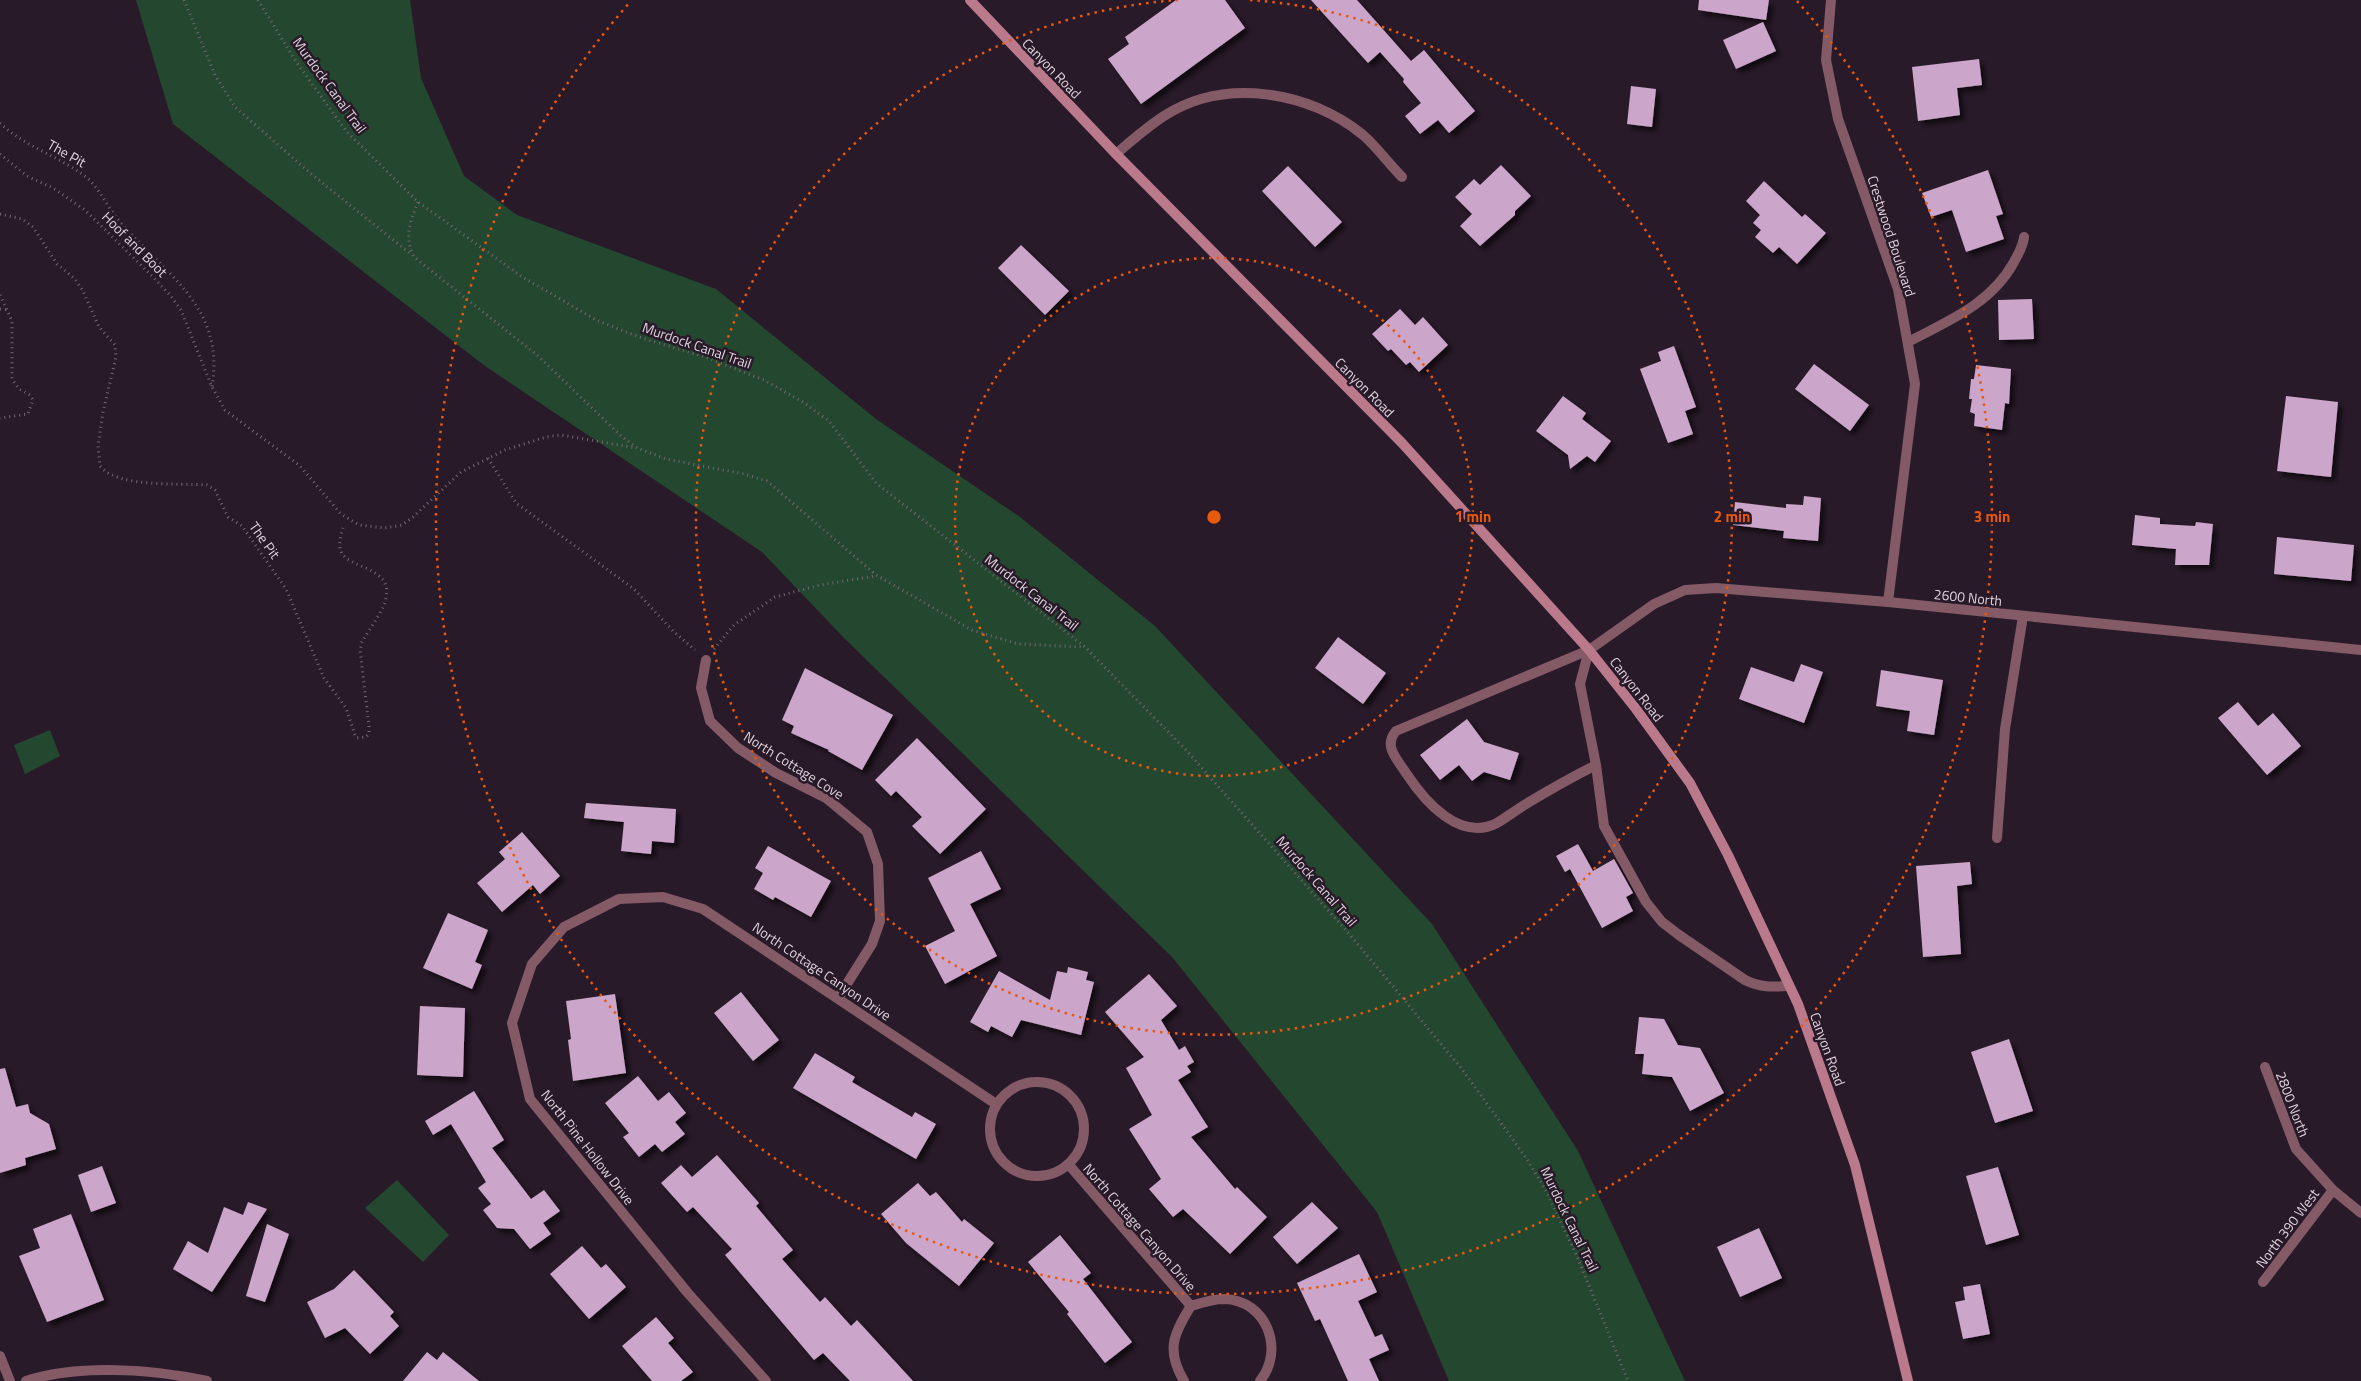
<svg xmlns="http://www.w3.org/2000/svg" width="2361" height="1381" font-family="'Titillium Web',sans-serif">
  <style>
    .green { fill: #24472f }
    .building { fill: #cba5ca; filter: url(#shadow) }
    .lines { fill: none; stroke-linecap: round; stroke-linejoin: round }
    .path { stroke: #746774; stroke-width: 3; stroke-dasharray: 1 4; stroke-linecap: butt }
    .service { stroke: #835a65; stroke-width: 10 }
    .minor { stroke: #835a65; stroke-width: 10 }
    .tertiary { stroke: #835a65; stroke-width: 10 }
    .secondary { stroke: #bb7a8c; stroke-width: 10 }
    .ring { fill: none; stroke: #e8590c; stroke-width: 2.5; stroke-dasharray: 2.5 5 }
    .labels { text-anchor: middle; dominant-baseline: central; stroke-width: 5; stroke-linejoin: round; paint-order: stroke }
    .street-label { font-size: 14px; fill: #dfd4de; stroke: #291a29 }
    .centre { fill: #e8590c; stroke: #291a29; stroke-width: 2.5 }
    .ring-label { font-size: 15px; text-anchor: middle; font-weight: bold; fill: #e8590c; stroke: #291a29; stroke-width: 5; stroke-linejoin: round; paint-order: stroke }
  </style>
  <defs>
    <filter id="shadow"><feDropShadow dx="4.5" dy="4.5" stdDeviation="2.5" flood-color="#0009"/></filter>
  </defs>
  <rect width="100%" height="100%" fill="#291a29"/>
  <path class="green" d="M 136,0 L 410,0 L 421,78 L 464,176 L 517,215 L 716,289 L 876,419 L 1020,517 L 1155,626 L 1432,924 L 1578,1151 L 1685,1381 L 1449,1381 L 1377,1212 L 1172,957 L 846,640 L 762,552 L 485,366 L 173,124 Z
    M 50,730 L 60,756 L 25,774 L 14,745 Z
    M 397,1180 L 449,1235 L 423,1262 L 365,1208 Z"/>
  <path class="building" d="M 1176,0 L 1225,0 L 1245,28 L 1141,104 L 1108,59 L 1129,44 L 1125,37 Z
    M 1311,0 L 1357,0 L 1411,61 L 1424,50 L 1475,111 L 1449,133 L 1438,120 L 1420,134 L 1405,116 L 1421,103 L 1403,82 L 1404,79 L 1380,52 L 1368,63 Z
    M 1699,0 L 1769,0 L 1766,20 L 1698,10 Z
    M 1763,22 L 1776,51 L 1736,69 L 1723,40 Z
    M 1979,59 L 1982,85 L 1957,88 L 1960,115 L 1918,121 L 1912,67 Z
    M 1631,86 L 1656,89 L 1652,127 L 1627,124 Z
    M 1501,165 L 1531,196 L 1515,211 L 1515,215 L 1480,246 L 1460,226 L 1472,214 L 1455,197 L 1474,179 L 1480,185 Z
    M 1288,166 L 1342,222 L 1315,247 L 1262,191 Z
    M 1988,170 L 2003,214 L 1996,216 L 2004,239 L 1966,252 L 1952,210 L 1931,217 L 1922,193 Z
    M 1764,181 L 1802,217 L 1805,214 L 1826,233 L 1797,264 L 1779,247 L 1773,253 L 1755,237 L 1761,230 L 1753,223 L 1760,215 L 1746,201 Z
    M 1021,245 L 1069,291 L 1045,315 L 998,268 Z
    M 2032,299 L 2034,339 L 1999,340 L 1998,300 Z
    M 1400,309 L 1415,325 L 1423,317 L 1448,345 L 1419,372 L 1410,362 L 1406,365 L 1391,349 L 1388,351 L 1372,334 Z
    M 1674,346 L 1696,407 L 1685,411 L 1693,434 L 1668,443 L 1640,369 L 1661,361 L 1658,352 Z
    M 1814,364 L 1869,405 L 1850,431 L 1795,389 Z
    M 1976,365 L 2011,369 L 2009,404 L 2005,403 L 2002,430 L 1974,426 L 1975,414 L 1970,412 L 1972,399 L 1969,399 L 1971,379 L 1974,379 Z
    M 1563,396 L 1586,413 L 1582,419 L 1611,441 L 1595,462 L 1587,456 L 1570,469 L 1568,455 L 1536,431 Z
    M 2286,396 L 2338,402 L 2331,477 L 2277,471 Z
    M 1804,496 L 1821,498 L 1818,541 L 1783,538 L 1784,531 L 1733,525 L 1735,502 L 1786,508 L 1786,504 L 1803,505 Z
    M 2135,515 L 2160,518 L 2160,524 L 2195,526 L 2196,522 L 2213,524 L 2209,565 L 2175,565 L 2176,549 L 2132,545 Z
    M 2277,537 L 2354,545 L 2351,581 L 2274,574 Z
    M 1338,637 L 1386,673 L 1363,704 L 1315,668 Z
    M 1801,664 L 1823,672 L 1804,723 L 1739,699 L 1751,667 L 1794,682 Z
    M 805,668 L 893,715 L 862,770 L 828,751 L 829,750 L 791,733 L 794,726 L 782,720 Z
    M 1881,670 L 1943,680 L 1934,735 L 1907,731 L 1910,711 L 1876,706 Z
    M 2238,702 L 2258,726 L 2273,713 L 2301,746 L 2267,775 L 2218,718 Z
    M 1467,719 L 1484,742 L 1519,753 L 1510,780 L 1484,772 L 1472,781 L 1459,765 L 1440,780 L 1420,755 Z
    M 917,738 L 986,809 L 940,854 L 912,826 L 922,817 L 896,791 L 891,796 L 875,780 Z
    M 586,803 L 676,809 L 674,843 L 652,841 L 651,854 L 621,851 L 624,822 L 584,818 Z
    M 522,832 L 560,876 L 540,894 L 533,885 L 502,912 L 477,883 L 505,859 L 499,852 Z
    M 1578,844 L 1593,871 L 1614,859 L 1633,893 L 1626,897 L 1633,911 L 1602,928 L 1570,869 L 1565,872 L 1556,856 Z
    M 768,846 L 831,881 L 811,917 L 775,897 L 773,900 L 754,889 L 763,873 L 755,868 Z
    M 981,851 L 1001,889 L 970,904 L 997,956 L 945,984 L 925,946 L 955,931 L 928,878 Z
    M 1970,862 L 1972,884 L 1957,886 L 1961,954 L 1923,957 L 1916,866 Z
    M 448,913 L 488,930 L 475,962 L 482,965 L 472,989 L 423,968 Z
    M 1068,967 L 1088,972 L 1086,980 L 1094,982 L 1081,1035 L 1021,1020 L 1012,1037 L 991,1026 L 988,1032 L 970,1022 L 999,971 L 1050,1000 L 1057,971 L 1067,973 Z
    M 1149,974 L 1177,1006 L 1161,1020 L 1179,1050 L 1185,1046 L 1194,1062 L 1187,1066 L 1191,1072 L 1178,1080 L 1208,1127 L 1191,1137 L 1235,1189 L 1237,1187 L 1267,1217 L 1230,1254 L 1183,1209 L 1173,1217 L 1149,1189 L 1161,1179 L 1129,1129 L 1152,1115 L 1126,1068 L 1144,1057 L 1105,1012 Z
    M 741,992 L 779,1040 L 753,1061 L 714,1013 Z
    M 615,994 L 626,1073 L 573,1081 L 568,1040 L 571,1039 L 566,1001 Z
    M 420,1006 L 465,1008 L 463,1077 L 417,1075 Z
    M 1639,1017 L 1664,1019 L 1678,1045 L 1700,1048 L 1724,1093 L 1690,1111 L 1672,1077 L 1642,1074 L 1644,1054 L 1635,1054 Z
    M 2009,1039 L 2033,1111 L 1995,1123 L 1971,1052 Z
    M 815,1053 L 855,1077 L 852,1082 L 912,1117 L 915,1112 L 936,1124 L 916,1159 L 793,1088 Z
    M 5,1068 L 16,1107 L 28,1104 L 30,1113 L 49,1124 L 56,1149 L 25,1158 L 26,1165 L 0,1173 L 0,1069 Z
    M 638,1076 L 658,1101 L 669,1092 L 686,1113 L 675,1122 L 685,1134 L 662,1152 L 655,1144 L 639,1157 L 623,1137 L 629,1133 L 605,1103 Z
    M 474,1091 L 504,1140 L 492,1148 L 531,1199 L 544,1190 L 560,1211 L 543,1223 L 551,1234 L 530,1249 L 514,1229 L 497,1228 L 483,1210 L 491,1204 L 478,1188 L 486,1182 L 451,1124 L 433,1135 L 425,1121 Z
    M 717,1155 L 759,1203 L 756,1206 L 793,1250 L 782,1259 L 820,1302 L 825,1297 L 851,1326 L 857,1320 L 913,1381 L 850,1381 L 823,1353 L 814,1360 L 725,1255 L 732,1249 L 693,1207 L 687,1212 L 661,1183 L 681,1165 L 692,1177 Z
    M 102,1166 L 116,1203 L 91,1212 L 78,1175 Z
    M 1998,1167 L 2019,1235 L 1986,1245 L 1966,1176 Z
    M 918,1183 L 930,1196 L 936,1192 L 962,1222 L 964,1219 L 994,1243 L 959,1286 L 906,1243 L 881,1214 Z
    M 248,1202 L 267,1209 L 212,1292 L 173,1269 L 188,1241 L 208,1253 L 224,1207 L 243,1215 Z
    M 1312,1202 L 1338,1228 L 1297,1264 L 1273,1237 Z
    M 71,1214 L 104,1300 L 47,1322 L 19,1256 L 40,1248 L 33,1229 Z
    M 267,1224 L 289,1234 L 265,1302 L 246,1296 Z
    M 1759,1228 L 1782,1278 L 1740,1297 L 1717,1247 Z
    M 1060,1235 L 1091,1273 L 1083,1279 L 1132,1342 L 1105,1363 L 1067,1314 L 1069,1312 L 1028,1262 Z
    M 582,1246 L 601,1268 L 606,1264 L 626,1287 L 589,1319 L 550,1274 Z
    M 1359,1254 L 1377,1292 L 1358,1301 L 1375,1337 L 1382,1334 L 1389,1350 L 1369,1359 L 1379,1381 L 1348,1381 L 1320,1319 L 1315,1321 L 1297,1283 Z
    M 354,1270 L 394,1312 L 390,1316 L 399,1326 L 370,1354 L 345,1328 L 325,1338 L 307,1302 L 334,1289 Z
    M 1980,1284 L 1990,1334 L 1963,1339 L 1955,1302 L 1965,1300 L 1963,1287 Z
    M 656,1317 L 674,1338 L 668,1343 L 693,1372 L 681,1381 L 652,1381 L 622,1346 Z
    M 427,1352 L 437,1360 L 443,1352 L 479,1381 L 403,1381 Z"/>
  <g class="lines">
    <path class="path" d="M 184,0 L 215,75 L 235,107 L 310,173 L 412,255
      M 258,0 L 297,63 L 346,131 L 418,202 L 521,276 L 596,320 L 639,337 L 705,357 L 764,380 L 803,402 L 829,421 L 876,483 L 1085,647 L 1185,749 L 1350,935 L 1461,1068 L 1527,1159 L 1545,1189 L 1576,1254 L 1628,1381
      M 0,123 C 25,147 59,156 86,177 C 99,188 106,204 116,217 C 161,272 226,304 212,387
      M 0,154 L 27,176 L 53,188 L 85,210 L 149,273 L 171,296 L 181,310 L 212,387 L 225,410 L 300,466 L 341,514 L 359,525 L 385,528 L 402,525 L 413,517 L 461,472 L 505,450 L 546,437 L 561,435 L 636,448
      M 418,202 C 410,222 404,237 414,257 L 537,355 L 620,435 L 637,448 L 666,459 L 744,474 L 767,481 L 876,575 L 972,630 L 1018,644 L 1084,647
      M 0,214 L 22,219 L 33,227 L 57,264 L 75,279 L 83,291 L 99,327 L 115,345 L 116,357 L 103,412 L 98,446 L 100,466 C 117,488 179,483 207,485 L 215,490 L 228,517 L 242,526 L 286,589 L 324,678 L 346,708 L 355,735 L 357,738 L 366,737 L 369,734 L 369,726 L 360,650 L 362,642 C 369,629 383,613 386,598 C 393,564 343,570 340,548 C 339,541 341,535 343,528
      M 0,295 L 12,321 L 12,379 L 19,389 L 30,395 L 33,400 L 28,414 L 0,418
      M 0,309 L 8,310
      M 488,458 L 516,503 L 634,589 L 673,631 L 695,650
      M 714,649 L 734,625 L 775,597 L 820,585 L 875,576"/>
    <path class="service" d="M 1908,342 C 1948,321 1991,304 2014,262 C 2018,254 2023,247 2024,237
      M 1589,650 L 1580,684 L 1596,765 C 1572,777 1549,790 1526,804 C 1516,810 1507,817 1497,823 C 1460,842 1425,802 1406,773 C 1397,759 1383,746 1396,731 Z
      M 1596,765 L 1604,826 L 1646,902 L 1662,922 L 1679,935 L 1745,980 C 1761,988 1773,987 1789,986
      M 1997,838 L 2005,729 L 2023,616"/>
    <path class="minor" d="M 1831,0 L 1826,60 L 1838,119 L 1898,289 L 1915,384 L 1888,602
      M 1116,154 C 1131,141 1147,127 1164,116 C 1225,77 1309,91 1363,135 C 1377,147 1389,164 1402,177
      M 706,660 L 701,688 L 710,721 L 738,748 L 776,773 L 826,798 L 867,832 L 878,864 L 880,921 L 872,944 L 838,998
      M 2265,1067 L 2296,1149 L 2333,1190 L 2361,1213
      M990 1129a47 47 0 1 1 94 0a47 47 0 1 1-94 0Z
      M 1069,1165 L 1191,1306
      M 2263,1282 L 2333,1190
      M 0,1356 L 10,1381
      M 26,1381 C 79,1364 153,1369 207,1381
      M 766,1381 L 687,1292 L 530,1099 L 512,1023 L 532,964 L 564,927 L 619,899 L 663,897 L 703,909 L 996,1104
      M 1184,1381 C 1166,1351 1173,1334 1191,1306 C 1201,1303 1213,1299 1224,1299 C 1267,1300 1285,1350 1260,1381"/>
    <path class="tertiary" d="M 1589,650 L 1654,604 L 1685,590 L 1716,588 L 1888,602 L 2361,650"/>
    <path class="secondary" d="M 970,0 L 1116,154 L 1402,443 L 1589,650 L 1636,709 L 1690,783 L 1728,855 L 1798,1004 L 1855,1165 L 1908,1381"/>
  </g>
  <g class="ring">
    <circle cx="1214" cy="517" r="259"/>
    <path d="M1250 0A518 518 0 1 1 1178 0"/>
    <path d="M1797 1A778 778 0 1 1 631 1"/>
  </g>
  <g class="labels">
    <g class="street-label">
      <text transform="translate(1052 68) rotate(46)">Canyon Road</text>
      <text transform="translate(330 85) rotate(54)">Murdock Canal Trail</text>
      <text transform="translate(67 153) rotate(29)">The Pit</text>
      <text transform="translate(1892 236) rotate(72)">Crestwood Boulevard</text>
      <text transform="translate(135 244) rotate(45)">Hoof and Boot</text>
      <text transform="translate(697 345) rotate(19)">Murdock Canal Trail</text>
      <text transform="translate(1365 387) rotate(45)">Canyon Road</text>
      <text transform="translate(265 540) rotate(54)">The Pit</text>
      <text transform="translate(1032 592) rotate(38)">Murdock Canal Trail</text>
      <text transform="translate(1968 597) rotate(6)">2600 North</text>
      <text transform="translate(1637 689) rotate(52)">Canyon Road</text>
      <text transform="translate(794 765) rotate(32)">North Cottage Cove</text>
      <text transform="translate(1317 881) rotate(49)">Murdock Canal Trail</text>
      <text transform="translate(822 971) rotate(34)">North Cottage Canyon Drive</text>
      <text transform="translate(1828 1049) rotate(70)">Canyon Road</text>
      <text transform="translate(2293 1104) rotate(69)">2800 North</text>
      <text transform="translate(588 1147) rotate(52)">North Pine Hollow Drive</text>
      <text transform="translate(1570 1219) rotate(64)">Murdock Canal Trail</text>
      <text transform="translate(1140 1227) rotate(49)">North Cottage Canyon Drive</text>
      <text transform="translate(2287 1228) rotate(-53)">North 390 West</text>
    </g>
  </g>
  <circle cx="1214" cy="517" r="8" class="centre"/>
  <g class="ring-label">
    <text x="1473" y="522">1 min</text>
    <text x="1732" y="522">2 min</text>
    <text x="1992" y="522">3 min</text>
  </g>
</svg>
